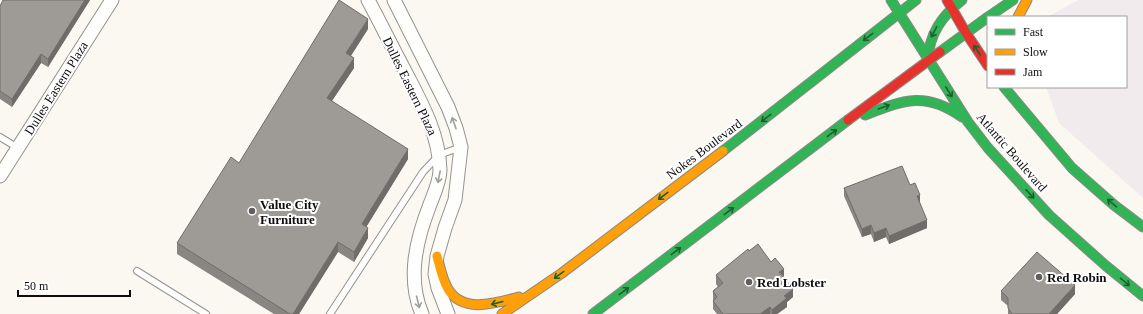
<svg xmlns="http://www.w3.org/2000/svg" width="1143" height="314" font-family="Georgia,serif">
  <style>
    .industrial { fill: #f2ebee }
    .lines { fill: none; stroke-linecap: round; stroke-linejoin: round }
    .lane-casing { stroke: #949390; stroke-width: 8 }
    .street-casing { stroke: #949390; stroke-width: 15 }
    .fast-casing { stroke: #8b8986; stroke-width: 11 }
    .slow-casing { stroke: #8b8986; stroke-width: 11 }
    .jam-casing { stroke: #8b8986; stroke-width: 11 }
    .lane { stroke: #fefefd; stroke-width: 6 }
    .street { stroke: #fefefd; stroke-width: 13 }
    .fast { stroke: #30b455; stroke-width: 9 }
    .slow { stroke: #ff9f0a; stroke-width: 9 }
    .jam { stroke: #e5322d; stroke-width: 9 }
    .wall { fill: #888582 }
    .shaded-wall { fill: #6f6c6a }
    .building { fill: #9e9b97; stroke: #6f6c6a }
    .oneway { stroke: #1e6031 }
    .oneway2 { stroke: #9e9e9d }
    .poi-dot { fill: #605f5d; stroke: #fff; stroke-width: 1.5 }
    .labels { text-anchor: middle; dominant-baseline: central; stroke-width: 4; stroke-linejoin: round; paint-order: stroke }
    .street-label { font-size: 13px; fill: #0d0d0d; stroke: #fff }
    .poi-label { font-size: 13px; font-weight: bold; fill: #0d0d0d; stroke: #fff; text-anchor: start }
  </style>
  <rect width="100%" height="100%" fill="#fbf8f1"/>
  <path class="industrial" d="M 1078,0 L 1143,0 L 1143,198 L 1059,123 L 1046,87 L 1126,87 L 1126,17 L 1050,17 L 1051,15 Z"/>
  <g class="lines">
    <defs>
      <path id="lane" d="M 0,137 L 18,148
        M 137,271 L 206,314
        M 330,314 L 423,172 L 439,155 L 461,147"/>
      <path id="street" d="M 368,0 C 381,24 393,49 406,73 C 422,104 439,134 440,170 C 440,182 433,196 429,207 C 416,241 407,279 422,314
        M 394,0 L 448,107 L 456,128 L 461,147 L 455,200 L 445,228 L 437,256 L 435,274 L 438,288 L 448,314
        M 0,176 L 112,0"/>
      <path id="fast" d="M 891,0 L 968,122 L 988,148 L 1049,215 L 1105,265 L 1143,296
        M 988,17 L 1013,0
        M 940,52 L 988,17
        M 928,60 C 929,34 942,16 962,0
        M 1004,87 L 1072,168 L 1114,205 L 1143,227
        M 865,115 C 904,100 925,91 962,117
        M 723,151 L 916,0
        M 593,314 L 848,120"/>
      <path id="slow" d="M 1018,17 L 1027,0
        M 437,256 C 440,267 442,279 448,289 C 463,314 496,303 519,297
        M 502,314 L 562,273 L 723,151"/>
      <path id="jam" d="M 947,0 L 966,33 L 988,66
        M 848,120 L 940,52"/>
    </defs>
    <use href="#lane" class="lane-casing"/>
    <use href="#street" class="street-casing"/>
    <use href="#fast" class="fast-casing"/>
    <use href="#slow" class="slow-casing"/>
    <use href="#jam" class="jam-casing"/>
    <use href="#lane" class="lane"/>
    <use href="#street" class="street"/>
    <use href="#fast" class="fast"/>
    <use href="#slow" class="slow"/>
    <use href="#jam" class="jam"/>
  </g>
  <path class="wall" d="M 90,0 L 48,67 L 41,63 L 12,107 L 0,99 L 0,6 Z
    M 368,29 L 351,56 L 354,68 L 332,101 L 408,159 L 366,227 L 368,238 L 354,262 L 338,252 L 299,314 L 274,314 L 177,254 L 177,243 L 239,163 Z
    M 910,185 L 920,203 L 927,228 L 889,244 L 886,237 L 874,242 L 871,234 L 862,237 L 844,196 L 844,188 Z
    M 749,251 L 783,277 L 793,297 L 787,302 L 787,307 L 777,314 L 717,314 L 713,309 L 713,291 L 718,287 L 716,284 L 716,275 Z
    M 1001,291 L 1075,294 L 1057,314 L 1008,314 L 1008,306 L 1001,300 Z"/>
  <path class="shaded-wall" d="M 85,0 L 90,0 L 48,67 L 48,59 Z
    M 368,19 L 368,29 L 346,63 L 346,53 Z
    M 41,54 L 41,63 L 12,107 L 12,99 Z
    M 354,58 L 354,68 L 327,108 L 327,98 Z
    M 408,149 L 408,159 L 362,234 L 362,224 Z
    M 920,195 L 920,204 L 917,196 Z
    M 927,220 L 927,228 L 889,244 L 889,236 Z
    M 871,225 L 871,234 L 862,237 L 862,229 Z
    M 368,228 L 368,238 L 354,262 L 354,252 Z
    M 886,228 L 886,237 L 874,242 L 874,233 Z
    M 338,242 L 338,252 L 299,314 L 293,314 Z
    M 784,269 L 784,277 L 779,272 Z
    M 1075,285 L 1075,294 L 1057,314 L 1049,314 Z
    M 793,289 L 793,297 L 787,302 L 787,307 L 777,314 L 772,314 L 772,310 L 784,296 Z
    M 770,307 L 770,314 L 760,314 Z"/>
  <path class="building" d="M 3,0 L 85,0 L 48,59 L 41,54 L 12,99 L 0,91 L 0,6 Z
    M 339,0 L 368,19 L 346,53 L 354,58 L 327,98 L 408,149 L 362,224 L 368,228 L 354,252 L 338,242 L 293,314 L 290,314 L 177,243 L 231,157 L 239,163 Z
    M 902,166 L 910,185 L 915,183 L 920,195 L 917,196 L 927,220 L 889,236 L 886,228 L 874,233 L 871,225 L 862,229 L 844,188 Z
    M 758,244 L 771,262 L 775,258 L 784,269 L 779,272 L 793,289 L 784,296 L 787,298 L 772,310 L 770,307 L 760,314 L 723,314 L 713,301 L 717,297 L 713,291 L 723,283 L 716,275 L 748,249 L 749,251 Z
    M 1037,252 L 1075,285 L 1049,314 L 1012,314 L 1008,308 L 1008,298 L 1001,291 Z"/>
  <defs><path id="oneway-shaft" d="M-6 0H5M1.5-3L5.5 0L1.5 3" fill="none" stroke-width="1.6" stroke-linecap="round" stroke-linejoin="round"/></defs>
  <g class="oneway">
    <use href="#oneway-shaft" transform="translate(934 32) rotate(117)"/>
    <use href="#oneway-shaft" transform="translate(868 37) rotate(142)"/>
    <use href="#oneway-shaft" transform="translate(977 50) rotate(-123)"/>
    <use href="#oneway-shaft" transform="translate(949 92) rotate(57)"/>
    <use href="#oneway-shaft" transform="translate(884 107) rotate(-20)"/>
    <use href="#oneway-shaft" transform="translate(766 118) rotate(142)"/>
    <use href="#oneway-shaft" transform="translate(832 133) rotate(-37)"/>
    <use href="#oneway-shaft" transform="translate(1030 194) rotate(47)"/>
    <use href="#oneway-shaft" transform="translate(663 196) rotate(143)"/>
    <use href="#oneway-shaft" transform="translate(1112 203) rotate(-140)"/>
    <use href="#oneway-shaft" transform="translate(729 211) rotate(-37)"/>
    <use href="#oneway-shaft" transform="translate(676 251) rotate(-37)"/>
    <use href="#oneway-shaft" transform="translate(559 275) rotate(144)"/>
    <use href="#oneway-shaft" transform="translate(1125 282) rotate(39)"/>
    <use href="#oneway-shaft" transform="translate(624 291) rotate(-37)"/>
    <use href="#oneway-shaft" transform="translate(497 303) rotate(166)"/>
  </g>
  <g class="oneway2">
    <use href="#oneway-shaft" transform="translate(454 123) rotate(-110)"/>
    <use href="#oneway-shaft" transform="translate(439 177) rotate(101)"/>
    <use href="#oneway-shaft" transform="translate(418 302) rotate(76)"/>
  </g>
  <g class="poi-dot">
    <circle cx="252" cy="211" r="4"/>
    <circle cx="1039" cy="277" r="4"/>
    <circle cx="749" cy="282" r="4"/>
  </g>
  <g class="labels">
    <g class="street-label">
      <text transform="translate(410 86) rotate(64)">Dulles Eastern Plaza</text>
      <text transform="translate(56 88) rotate(-58)">Dulles Eastern Plaza</text>
      <text transform="translate(704 149) rotate(-37)">Nokes Boulevard</text>
      <text transform="translate(1012 152) rotate(49)">Atlantic Boulevard</text>
    </g>
    <g class="poi-label">
      <text x="260" y="204">Value City<tspan x="260" dy="15">Furniture</tspan></text>
      <text x="1047" y="277">Red Robin</text>
      <text x="757" y="282">Red Lobster</text>
    </g>
  </g>
  <rect x="987" y="16" width="140" height="72" fill="#ffffff" stroke="#9e9e9e"/>
  <rect x="995" y="29" width="20" height="6" fill="#30b455" stroke="#9e9e9e"/>
  <text x="1023" y="36" font-size="12" fill="#0d0d0d">Fast</text>
  <rect x="995" y="49" width="20" height="6" fill="#ff9f0a" stroke="#9e9e9e"/>
  <text x="1023" y="56" font-size="12" fill="#0d0d0d">Slow</text>
  <rect x="995" y="69" width="20" height="6" fill="#e5322d" stroke="#9e9e9e"/>
  <text x="1023" y="76" font-size="12" fill="#0d0d0d">Jam</text>
  <path d="M18 290v6h112v-6" fill="none" stroke="#0d0d0d" stroke-width="2"/>
  <text x="24" y="290" font-size="12" fill="#0d0d0d" stroke="#ffffff" stroke-width="3" paint-order="stroke">50 m</text>
</svg>
